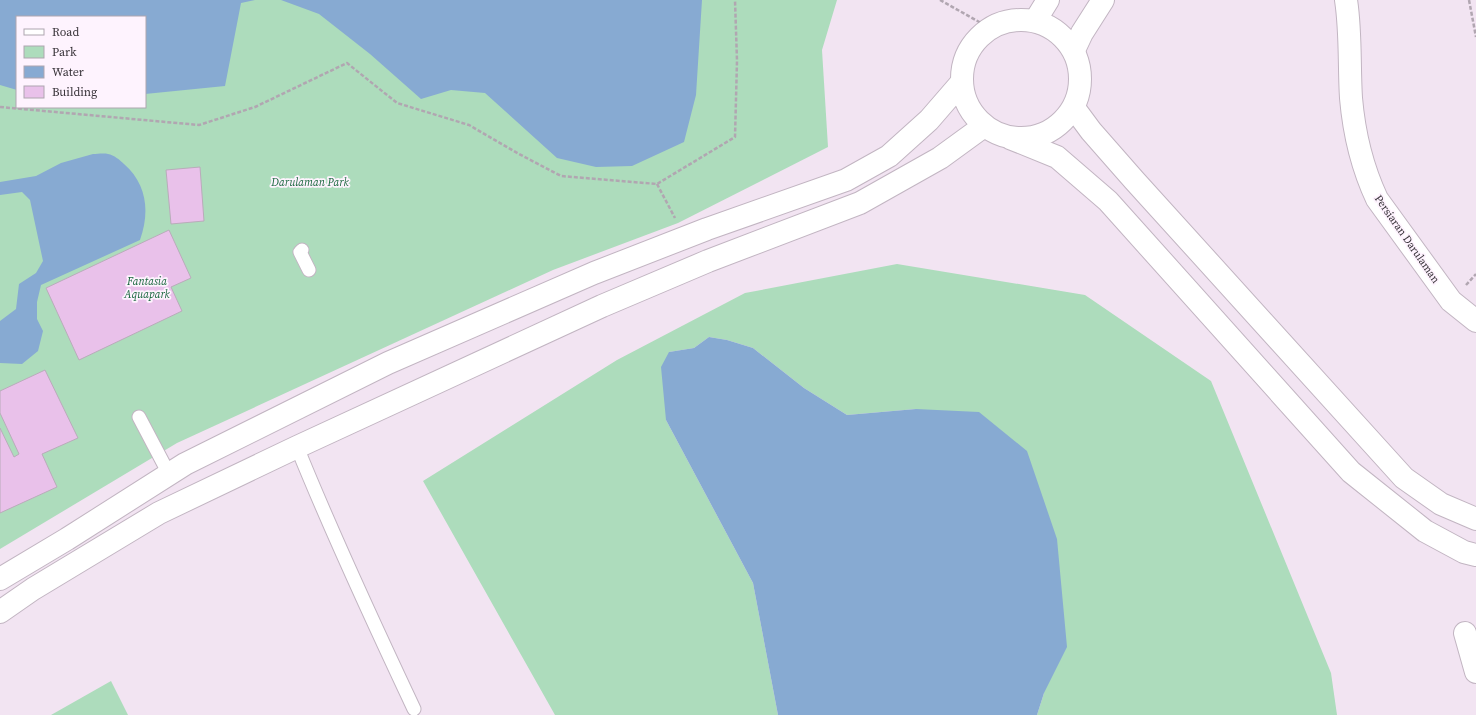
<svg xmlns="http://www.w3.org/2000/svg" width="1476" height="715" font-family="'Source Serif 4',serif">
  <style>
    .green { fill: #addcbc; fill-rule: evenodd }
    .water { fill: #87aad2 }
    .building { fill: #e9c1ea; stroke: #b9acba }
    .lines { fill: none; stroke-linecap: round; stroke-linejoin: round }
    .service-casing { stroke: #c2b5c2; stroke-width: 15 }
    .minor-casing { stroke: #c2b5c2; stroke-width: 24 }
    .tertiary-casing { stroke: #c2b5c2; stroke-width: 24 }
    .path { stroke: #b1a6b1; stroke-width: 2.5; stroke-dasharray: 4 2; stroke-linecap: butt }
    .service { stroke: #fff; stroke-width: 13 }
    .minor { stroke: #fff; stroke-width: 22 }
    .tertiary { stroke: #fff; stroke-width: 22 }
    .labels { text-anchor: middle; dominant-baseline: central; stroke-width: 3.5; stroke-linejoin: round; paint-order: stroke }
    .park-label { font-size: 11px; font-style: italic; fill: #17663c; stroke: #fef3fe }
    .street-label { font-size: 11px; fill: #373238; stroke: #fef3fe }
  </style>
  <rect width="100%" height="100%" fill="#f2e4f2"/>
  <path class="green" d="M 0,0 L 837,0 L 822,50 L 828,147 L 678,223 L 553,270 L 177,443 L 0,549 ZM 17,17 L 145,17 L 145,107 L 17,107 Z
    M 897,264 L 1085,295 L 1211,381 L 1331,673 L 1337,715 L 1037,715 L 1044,693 L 916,409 L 847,415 L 804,388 L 753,348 L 727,340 L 709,337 L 694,348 L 669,352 L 666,420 L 753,583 L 778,715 L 555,715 L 423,481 L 617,360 L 745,293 Z
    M 111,681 L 128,715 L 51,715 Z"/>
  <path class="water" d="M 0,0 L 255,0 L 241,3 L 225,86 L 145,94 L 145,17 L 17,17 L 17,90 L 0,85 Z
    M 281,0 L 702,0 L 696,95 L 684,142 L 632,166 L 596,167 L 557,158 L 485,93 L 451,90 L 421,99 L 370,54 L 319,14 Z
    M 93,154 C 97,154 104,153 108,154 C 114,155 120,160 124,164 C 147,184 150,212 140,240 L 41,285 L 37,302 L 37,319 L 43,331 L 38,351 L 22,364 L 0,363 L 0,321 L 16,309 L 19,284 L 36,273 L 43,261 L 30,200 L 22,192 L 0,195 L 0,182 L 36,176 L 61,163 Z
    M 709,337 L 727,340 L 753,348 L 804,388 L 847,415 L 916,409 L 979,412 L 1027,451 L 1057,539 L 1067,647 L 1044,693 L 1037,715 L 778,715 L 753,583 L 666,420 L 661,367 L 669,352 L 694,348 Z"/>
  <path class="building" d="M 200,167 L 204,221 L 171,224 L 166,170 Z
    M 169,230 L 191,278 L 171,287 L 182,311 L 79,360 L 46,288 Z
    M 45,370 L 78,438 L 42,454 L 57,487 L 0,513 L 0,428 L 14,457 L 19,454 L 0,413 L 0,391 Z"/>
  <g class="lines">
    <defs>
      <path id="service" d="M 302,250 L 300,252 L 309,270
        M 139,417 L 169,474
        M 297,447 C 333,536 373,622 414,709"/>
      <path id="minor" d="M 1346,0 C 1351,32 1349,66 1351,98 C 1354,133 1362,167 1377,199 L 1451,301 L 1476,321
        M 1035,21 L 1048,0
        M 1074,50 L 1082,33 L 1103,0
        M 1465,633 L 1476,672"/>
      <path id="tertiary" d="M962 79a59 59 0 1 1 118 0a59 59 0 1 1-118 0Z
        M 1074,108 L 1091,131 L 1134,180 L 1404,478 L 1441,504 L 1476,519
        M 1010,138 L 1057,157 L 1108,201 L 1351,472 L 1425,531 L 1464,552 L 1476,555
        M 0,579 L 67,539 L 185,464 L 388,363 L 594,273 L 707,229 L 846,180 L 889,156 L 929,120 L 961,83
        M 0,612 L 33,589 L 159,513 L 297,447 L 602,306 L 708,261 L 860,203 L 940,158 L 984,126"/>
    </defs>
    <use href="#service" class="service-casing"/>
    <use href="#minor" class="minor-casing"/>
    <use href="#tertiary" class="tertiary-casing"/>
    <path class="path" d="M 940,0 L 990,28
      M 1469,0 L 1476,37
      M 0,107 L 199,125 L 255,107 L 347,63 L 397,103 L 469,125 L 519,154 L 561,176 L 657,184 L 735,137 L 737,61 L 735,0
      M 657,184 L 675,218
      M 1466,285 L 1476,274"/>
    <use href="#service" class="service"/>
    <use href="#minor" class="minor"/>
    <use href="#tertiary" class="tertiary"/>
  </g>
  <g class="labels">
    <g class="park-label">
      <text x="310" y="182">Darulaman Park</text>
      <text x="147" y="281">Fantasia<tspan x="147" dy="13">Aquapark</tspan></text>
    </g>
    <g class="street-label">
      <text transform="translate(1407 239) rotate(55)">Persiaran Darulaman</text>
    </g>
  </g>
  <rect x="16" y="16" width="130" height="92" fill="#fef3fe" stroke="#aea6af"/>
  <rect x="24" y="29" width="20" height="6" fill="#ffffff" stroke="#aea6af"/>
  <text x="52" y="36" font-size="12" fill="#373238">Road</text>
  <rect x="24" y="46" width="20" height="12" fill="#addcbc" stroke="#aea6af"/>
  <text x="52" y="56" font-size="12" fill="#373238">Park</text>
  <rect x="24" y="66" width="20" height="12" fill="#87aad2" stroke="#aea6af"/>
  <text x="52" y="76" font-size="12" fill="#373238">Water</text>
  <rect x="24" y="86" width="20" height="12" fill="#e9c1ea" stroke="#aea6af"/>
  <text x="52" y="96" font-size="12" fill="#373238">Building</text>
</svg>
